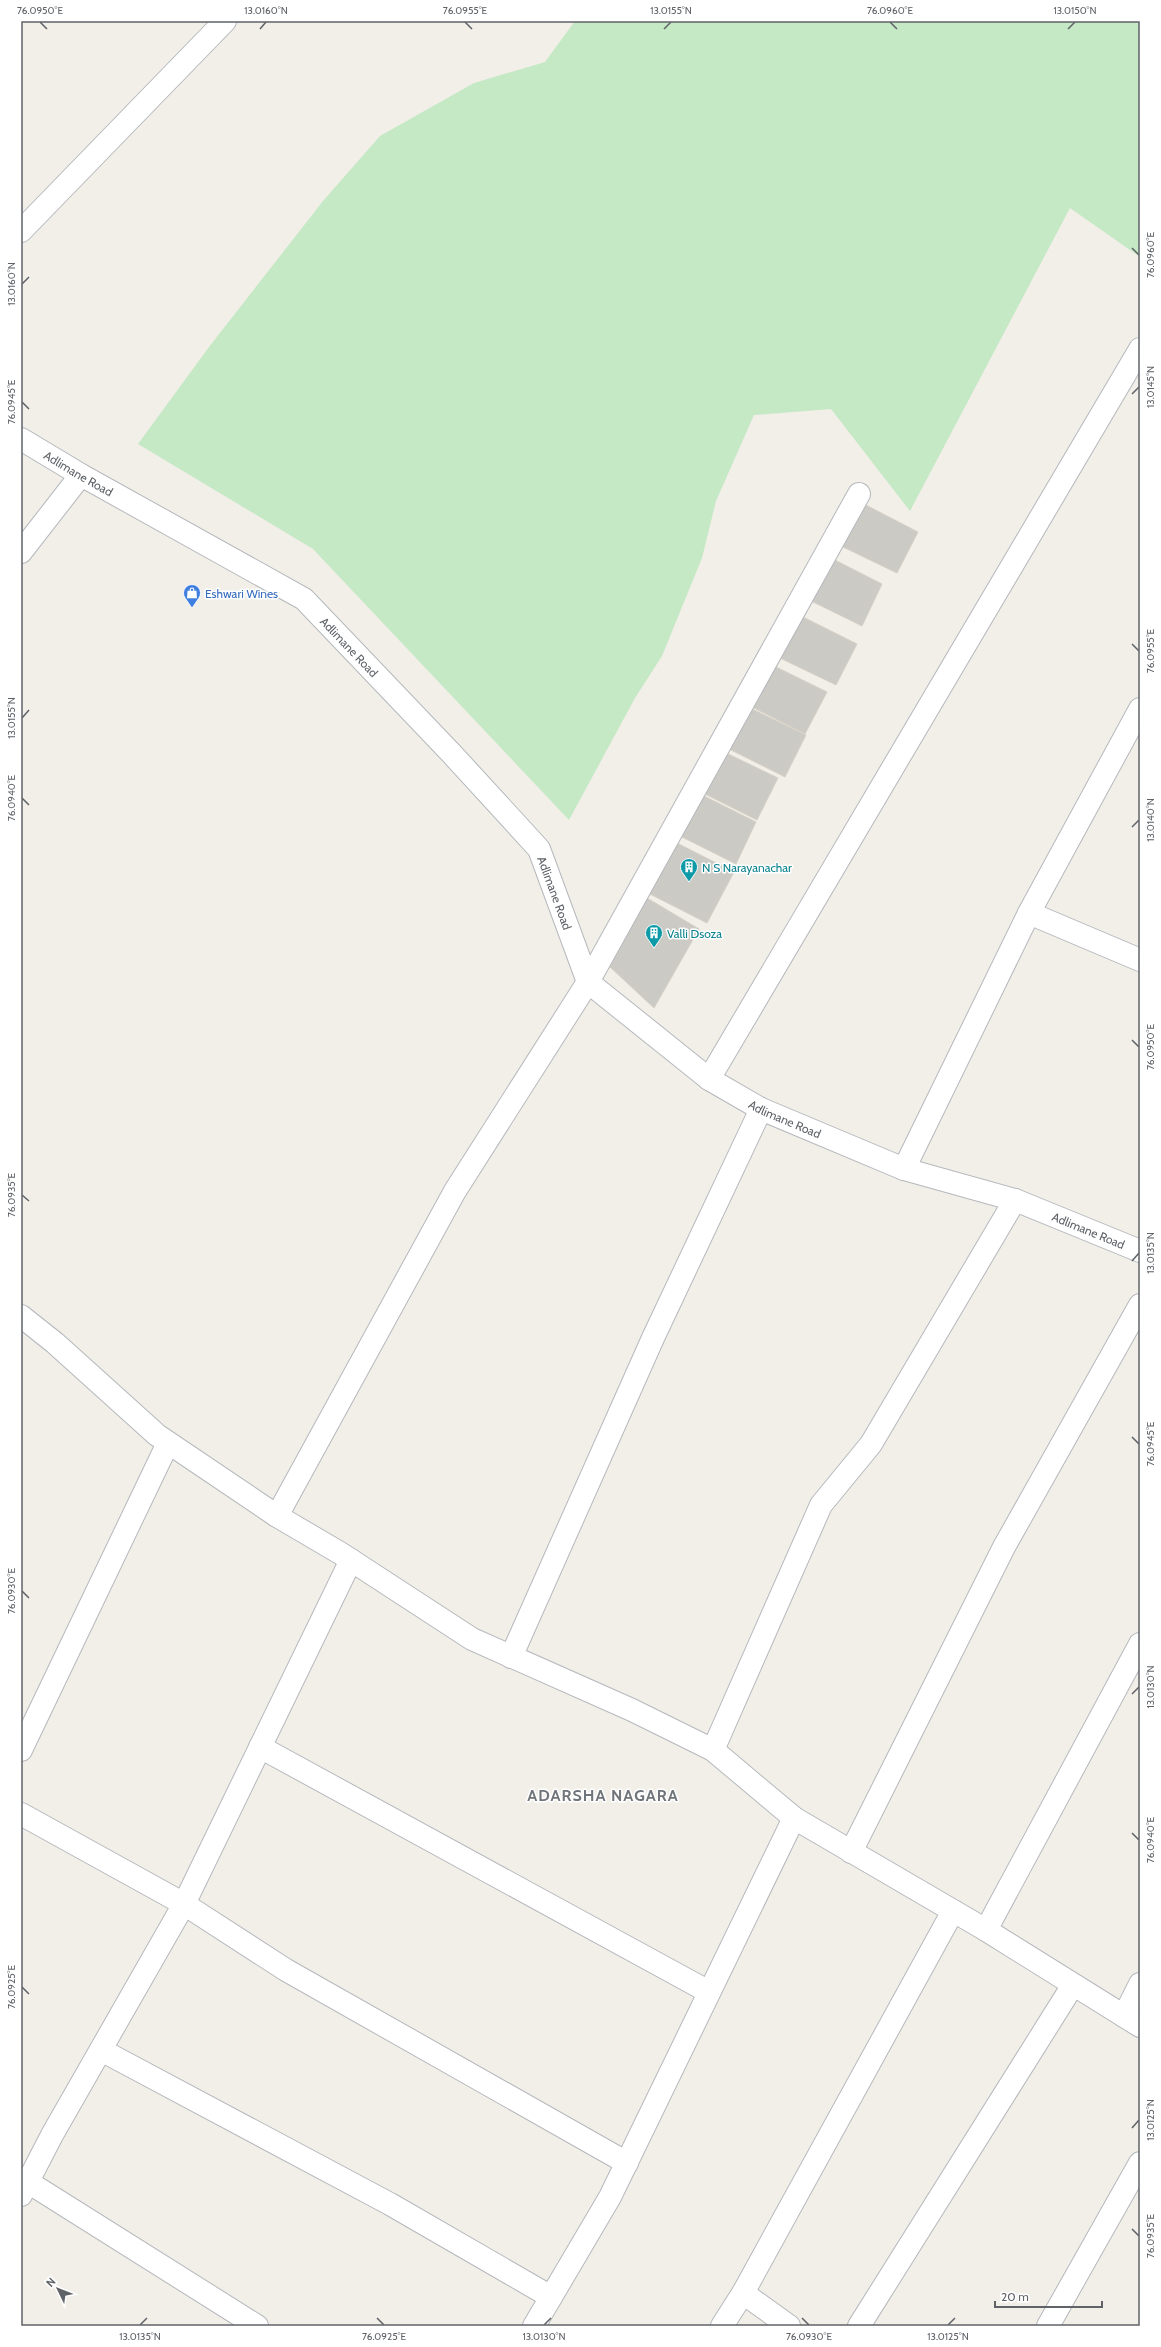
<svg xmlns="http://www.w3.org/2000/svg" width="1161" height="2347" font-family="Cabin,sans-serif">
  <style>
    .green { fill: #c5e8c5 }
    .building { fill: #cccac5; stroke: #d6d1c6 }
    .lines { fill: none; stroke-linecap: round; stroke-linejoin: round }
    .street-casing { stroke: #b5b8bc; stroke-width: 24 }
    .street { stroke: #fff; stroke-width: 22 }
    .ticks { fill: none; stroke: #5f6368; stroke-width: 1.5 }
    .labels { text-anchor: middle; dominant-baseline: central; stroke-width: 3; stroke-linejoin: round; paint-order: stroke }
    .street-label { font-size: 12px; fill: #5f6368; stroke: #fff }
    .shop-label { font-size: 12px; fill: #366cbe; stroke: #fff; text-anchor: start }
    .culture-label { font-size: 12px; fill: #0d838f; stroke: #fff; text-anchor: start }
    .district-label { font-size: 16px; font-weight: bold; letter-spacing: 1px; fill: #70757a; stroke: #fff }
    .neatline { fill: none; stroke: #5f6368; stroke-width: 1.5 }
    .ticks-label { font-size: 10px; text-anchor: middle; fill: #5f6368 }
  </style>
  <rect width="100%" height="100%" fill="#f1efe8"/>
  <path class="green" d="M 575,21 L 1140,21 L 1140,257 L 1070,208 L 910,511 L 831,409 L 754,415 L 716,501 L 702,558 L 662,656 L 635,698 L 569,820 L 313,549 L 138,444 L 209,347 L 323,201 L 380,136 L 474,83 L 545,62 Z"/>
  <path class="building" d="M 862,503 L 918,532 L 897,573 L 841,546 Z
    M 827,556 L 882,584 L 862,626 L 805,598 Z
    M 801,616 L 857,644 L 836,685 L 780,658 Z
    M 770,664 L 827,692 L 805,734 L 750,706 Z
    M 750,708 L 806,735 L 785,777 L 729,749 Z
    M 722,751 L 778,778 L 757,820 L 701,792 Z
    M 700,794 L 756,822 L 736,864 L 680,836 Z
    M 671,840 L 734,872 L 707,923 L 644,891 Z
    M 647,898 L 699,929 L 654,1008 L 610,967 Z"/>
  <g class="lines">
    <defs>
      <g id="street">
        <path d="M 21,231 L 225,21"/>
        <path id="s1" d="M 21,439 L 81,475 L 304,599 L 452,754 L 539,849 L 588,982 L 709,1079 L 761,1109 L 904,1169 L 1015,1200 L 1140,1251"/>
        <path d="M 859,494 L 588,982 L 455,1191 L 277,1516 L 340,1553 L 472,1639 L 632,1710 L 713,1750 L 794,1818 L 986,1930 L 1140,2026"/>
        <path d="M 21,552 L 81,475"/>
        <path d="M 1029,913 L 1140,960"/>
        <path d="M 709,1079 L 1140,349"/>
        <path d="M 904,1169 L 1029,913 L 1140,709"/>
        <path d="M 21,1316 L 55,1343 L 157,1435 L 277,1516"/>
        <path d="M 511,1657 L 653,1338 L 761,1109"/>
        <path d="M 260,1747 L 709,1992"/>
        <path d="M 21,1750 L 168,1443"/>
        <path d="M 713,1750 L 821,1505 L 871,1444 L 1015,1200"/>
        <path d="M 21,1814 L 184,1904 L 286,1970 L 627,2163"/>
        <path d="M 851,1852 L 1004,1547 L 1140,1305"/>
        <path d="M 986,1930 L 1140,1644"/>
        <path d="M 1124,2016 L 1140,1984"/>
        <path d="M 101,2050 L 390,2204 L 551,2297"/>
        <path d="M 28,2182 L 257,2326"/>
        <path d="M 21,2195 L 52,2135 L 184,1904 L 351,1560"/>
        <path d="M 743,2293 L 789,2326"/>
        <path d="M 534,2326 L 610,2197 L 794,1818"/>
        <path d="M 722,2326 L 743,2293 L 953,1911"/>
        <path d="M 859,2326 L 1073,1985"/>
        <path d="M 1048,2326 L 1140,2163"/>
      </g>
    </defs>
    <use href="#street" class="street-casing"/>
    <use href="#street" class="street"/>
  </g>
  <path class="ticks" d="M 40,22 L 47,29M 465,22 L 472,29M 890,22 L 897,29M 260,29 L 266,22M 664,29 L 671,22M 1068,29 L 1075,22M 1132,248 L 1139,255M 22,284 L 29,277M 1132,394 L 1139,387M 22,402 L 29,409M 1132,644 L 1139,651M 22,718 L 29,710M 22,798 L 29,805M 1132,827 L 1139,820M 1132,1040 L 1139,1047M 22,1195 L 29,1201M 1132,1261 L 1139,1253M 1132,1437 L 1139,1444M 22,1591 L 29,1598M 1132,1694 L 1139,1687M 1132,1833 L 1139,1840M 22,1987 L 29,1994M 1132,2128 L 1139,2120M 1132,2229 L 1139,2236M 377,2318 L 384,2325M 802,2318 L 809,2325M 140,2325 L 147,2318M 544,2325 L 551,2318M 948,2325 L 955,2318"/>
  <defs>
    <symbol id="shop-pin" viewBox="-11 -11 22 30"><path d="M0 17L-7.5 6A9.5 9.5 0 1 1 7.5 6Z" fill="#3f7fe0" stroke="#fff"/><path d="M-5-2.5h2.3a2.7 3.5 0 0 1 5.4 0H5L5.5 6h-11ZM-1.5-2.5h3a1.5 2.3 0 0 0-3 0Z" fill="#fff"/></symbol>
    <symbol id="building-pin" viewBox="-11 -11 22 30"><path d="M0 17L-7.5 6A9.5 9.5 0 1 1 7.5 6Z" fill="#0f9aa8" stroke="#fff"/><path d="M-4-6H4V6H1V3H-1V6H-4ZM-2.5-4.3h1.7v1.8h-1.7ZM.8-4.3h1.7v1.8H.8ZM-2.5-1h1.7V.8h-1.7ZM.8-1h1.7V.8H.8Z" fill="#fff"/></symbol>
  </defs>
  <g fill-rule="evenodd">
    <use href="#shop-pin" x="182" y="583" width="20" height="27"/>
    <use href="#building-pin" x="679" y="857" width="20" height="27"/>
    <use href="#building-pin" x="644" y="923" width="20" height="27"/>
  </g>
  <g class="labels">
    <g class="street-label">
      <text stroke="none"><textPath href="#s1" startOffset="67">Adlimane Road</textPath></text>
      <text stroke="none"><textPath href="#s1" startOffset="391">Adlimane Road</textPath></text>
      <text stroke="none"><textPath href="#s1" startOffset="715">Adlimane Road</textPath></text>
      <text stroke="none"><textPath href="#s1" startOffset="1051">Adlimane Road</textPath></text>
      <text stroke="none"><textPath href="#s1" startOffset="1375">Adlimane Road</textPath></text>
    </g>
    <g class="shop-label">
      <text x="205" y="593">Eshwari Wines</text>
    </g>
    <g class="culture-label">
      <text x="702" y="867">N S Narayanachar</text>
      <text x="667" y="933">Valli Dsoza</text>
    </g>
    <g class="district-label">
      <text x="603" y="1795">ADARSHA NAGARA</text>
    </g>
  </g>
  <rect width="1161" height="2347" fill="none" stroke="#ffffff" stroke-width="44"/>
  <g transform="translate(58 2289) rotate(313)" stroke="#ffffff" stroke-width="3" paint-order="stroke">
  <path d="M0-3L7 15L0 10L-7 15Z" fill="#5f6368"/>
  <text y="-6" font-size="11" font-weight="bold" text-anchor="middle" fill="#5f6368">N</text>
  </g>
  <path d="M995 2301v6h107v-6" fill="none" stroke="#5f6368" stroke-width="2"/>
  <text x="1001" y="2301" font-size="12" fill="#5f6368" stroke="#ffffff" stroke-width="3" paint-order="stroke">20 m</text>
  <rect x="22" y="22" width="1117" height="2303" class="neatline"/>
  <g class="ticks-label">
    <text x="40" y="14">76.0950°E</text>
    <text x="266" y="14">13.0160°N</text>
    <text x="465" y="14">76.0955°E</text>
    <text x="671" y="14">13.0155°N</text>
    <text x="890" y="14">76.0960°E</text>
    <text x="1075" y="14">13.0150°N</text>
    <text transform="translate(1150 255) rotate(-90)" y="4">76.0960°E</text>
    <text transform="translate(11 284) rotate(-90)" y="4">13.0160°N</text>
    <text transform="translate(1150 387) rotate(-90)" y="4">13.0145°N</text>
    <text transform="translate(11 402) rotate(-90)" y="4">76.0945°E</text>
    <text transform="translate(1150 651) rotate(-90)" y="4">76.0955°E</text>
    <text transform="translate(11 718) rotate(-90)" y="4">13.0155°N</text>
    <text transform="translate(11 798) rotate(-90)" y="4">76.0940°E</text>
    <text transform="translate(1150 820) rotate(-90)" y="4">13.0140°N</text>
    <text transform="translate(1150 1047) rotate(-90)" y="4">76.0950°E</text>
    <text transform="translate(11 1195) rotate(-90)" y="4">76.0935°E</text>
    <text transform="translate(1150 1253) rotate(-90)" y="4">13.0135°N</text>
    <text transform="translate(1150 1444) rotate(-90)" y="4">76.0945°E</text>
    <text transform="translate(11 1591) rotate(-90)" y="4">76.0930°E</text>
    <text transform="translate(1150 1687) rotate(-90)" y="4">13.0130°N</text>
    <text transform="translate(1150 1840) rotate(-90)" y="4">76.0940°E</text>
    <text transform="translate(11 1987) rotate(-90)" y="4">76.0925°E</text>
    <text transform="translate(1150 2120) rotate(-90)" y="4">13.0125°N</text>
    <text transform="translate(1150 2236) rotate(-90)" y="4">76.0935°E</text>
    <text x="140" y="2340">13.0135°N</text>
    <text x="384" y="2340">76.0925°E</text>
    <text x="544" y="2340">13.0130°N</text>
    <text x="809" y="2340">76.0930°E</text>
    <text x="948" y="2340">13.0125°N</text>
  </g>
</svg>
